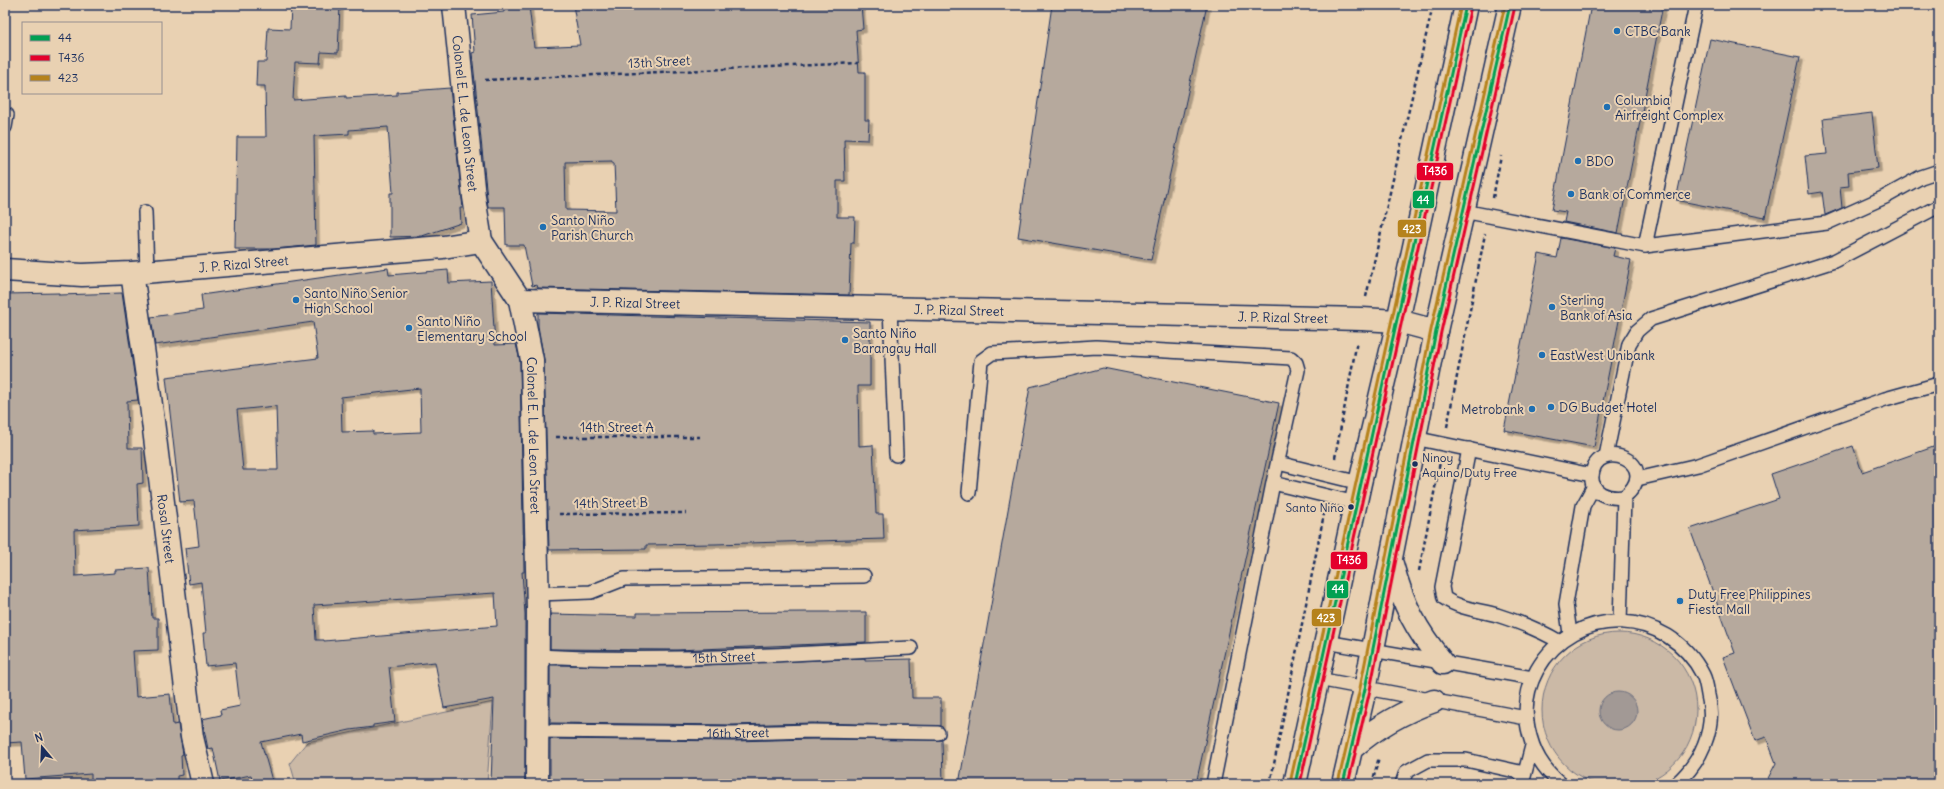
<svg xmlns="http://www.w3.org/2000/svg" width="1944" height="789" font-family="Delius,sans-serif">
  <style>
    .green { fill: #cbb9a6; stroke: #737482 }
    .water { fill: #a29995; stroke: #6c6f7f }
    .building { fill: #b6a99d; stroke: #1b2f5e; fill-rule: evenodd; filter: url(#shadow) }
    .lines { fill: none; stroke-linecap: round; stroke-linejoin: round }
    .lane-casing { stroke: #1b2f5e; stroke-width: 16 }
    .street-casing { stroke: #1b2f5e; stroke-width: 25 }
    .secondary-casing { stroke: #1b2f5e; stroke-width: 25 }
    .primary-casing { stroke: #1b2f5e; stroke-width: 25 }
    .path { stroke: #1b2f5e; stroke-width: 2.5; stroke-dasharray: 4 3; stroke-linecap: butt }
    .lane { stroke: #e9d1b2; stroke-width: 13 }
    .street { stroke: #e9d1b2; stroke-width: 22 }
    .secondary { stroke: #e9d1b2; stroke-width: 22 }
    .primary { stroke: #e9d1b2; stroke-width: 22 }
    .bus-1-casing { stroke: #e9d1b2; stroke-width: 6 }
    .bus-2-casing { stroke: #e9d1b2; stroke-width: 6 }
    .bus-3-casing { stroke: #e9d1b2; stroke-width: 6 }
    .bus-1 { stroke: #01a052; stroke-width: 3 }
    .bus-2 { stroke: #e4002b; stroke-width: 3 }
    .bus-3 { stroke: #b5821c; stroke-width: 3 }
    .poi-dot { fill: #1f6fb2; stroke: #e9d1b2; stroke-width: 1.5 }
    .bus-dot { fill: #1b2f5e; stroke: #e9d1b2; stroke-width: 1.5 }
    .labels { text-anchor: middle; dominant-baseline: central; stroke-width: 4; stroke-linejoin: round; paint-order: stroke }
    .bus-label { font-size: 12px; fill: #1b2f5e; stroke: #e9d1b2; text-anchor: start }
    .poi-label { font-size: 13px; fill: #1b2f5e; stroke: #e9d1b2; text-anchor: start }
    .street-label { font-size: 13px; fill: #1b2f5e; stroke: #e9d1b2 }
    .line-badge { stroke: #e9d1b2; stroke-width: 1.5 }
    .badge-label { font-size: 11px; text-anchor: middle; font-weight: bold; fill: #fff }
  </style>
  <defs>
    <filter id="shadow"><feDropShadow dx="3.5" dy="3.5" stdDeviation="0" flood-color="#0004"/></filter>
  </defs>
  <rect width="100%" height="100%" fill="#e9d1b2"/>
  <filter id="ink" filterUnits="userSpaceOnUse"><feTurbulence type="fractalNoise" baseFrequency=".025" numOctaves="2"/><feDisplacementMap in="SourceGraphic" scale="8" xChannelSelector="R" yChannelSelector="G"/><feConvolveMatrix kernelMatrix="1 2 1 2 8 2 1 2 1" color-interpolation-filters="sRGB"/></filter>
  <g filter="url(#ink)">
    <path class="green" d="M1542 710a77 77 0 1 1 154 0a77 77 0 1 1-154 0Z
      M 493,702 L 487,784 L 296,784 L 290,763 L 307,742 Z"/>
    <path class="water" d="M1599 711a19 19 0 1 1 38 0a19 19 0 1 1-38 0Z"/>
    <path class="building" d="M 291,5 L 340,5 L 338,53 L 321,52 L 320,63 L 295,62 L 293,100 L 346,96 L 346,98 L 397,95 L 397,92 L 450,88 L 463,208 L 460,208 L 461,223 L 422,236 L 390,237 L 390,193 L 393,193 L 388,127 L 349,130 L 349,134 L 314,136 L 316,245 L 274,249 L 235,249 L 237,137 L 266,137 L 265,86 L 256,86 L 257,62 L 266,62 L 268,28 L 290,29 Z
      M 573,5 L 861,5 L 863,29 L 856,30 L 859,72 L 865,72 L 865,120 L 869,120 L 868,140 L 844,139 L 845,181 L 837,181 L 837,217 L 855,217 L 854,243 L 851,243 L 849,295 L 538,288 L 537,285 L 532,286 L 524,245 L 506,245 L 505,207 L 488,207 L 472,53 L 475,52 L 472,15 L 504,12 L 504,9 L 529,6 L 534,47 L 580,45 ZM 612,161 L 612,163 L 614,163 L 616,211 L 566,210 L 565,162 Z
      M 1052,5 L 1207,5 L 1151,260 L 1018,237 Z
      M 1591,5 L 1663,5 L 1618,233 L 1564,222 L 1566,212 L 1552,210 Z
      M 1710,39 L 1800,57 L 1765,218 L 1676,200 Z
      M 1872,113 L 1878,168 L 1848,172 L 1849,186 L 1840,187 L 1842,208 L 1825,215 L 1822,192 L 1809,194 L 1805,156 L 1827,154 L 1823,119 Z
      M 1561,238 L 1615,248 L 1613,256 L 1631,260 L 1594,447 L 1504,430 L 1539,254 L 1557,258 Z
      M 388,268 L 389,275 L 448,270 L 449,283 L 491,281 L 495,345 L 516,344 L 520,361 L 524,572 L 522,572 L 525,614 L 525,784 L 491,784 L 494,699 L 444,708 L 435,662 L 389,667 L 395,722 L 373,725 L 373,727 L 350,730 L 302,741 L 301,734 L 261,742 L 273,784 L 254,784 L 251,775 L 220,781 L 213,748 L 208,749 L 202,719 L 221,715 L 220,710 L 240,706 L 235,663 L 206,666 L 203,633 L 206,633 L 201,582 L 189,584 L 185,548 L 199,546 L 194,501 L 180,502 L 166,377 L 318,358 L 313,322 L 155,345 L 151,317 L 203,310 L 201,295 ZM 420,388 L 421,432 L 373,434 L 373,431 L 342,432 L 341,397 ZM 276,406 L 278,470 L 243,470 L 237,410 ZM 495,593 L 497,626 L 324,641 L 324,640 L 316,640 L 314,605 Z
      M 59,293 L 59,295 L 122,293 L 138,400 L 127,401 L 128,448 L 142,448 L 143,483 L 137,484 L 139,526 L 74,530 L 75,576 L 115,573 L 115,570 L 149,568 L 152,618 L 158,618 L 158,650 L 133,651 L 136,697 L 170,694 L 173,725 L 178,724 L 183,754 L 181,755 L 182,775 L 177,776 L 177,784 L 91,784 L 91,774 L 25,779 L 22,742 L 5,743 L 5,294 Z
      M 538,313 L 870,322 L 870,386 L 858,386 L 859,446 L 873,445 L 876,514 L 883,514 L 884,539 L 715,544 L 646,545 L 646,549 L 549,550 L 544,360 L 538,326 Z
      M 1103,368 L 1279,403 L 1196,784 L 959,784 L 1030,387 Z
      M 1939,445 L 1939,784 L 1765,784 L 1776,763 L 1766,737 L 1755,741 L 1723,657 L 1735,653 L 1690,529 L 1779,499 L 1771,474 L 1853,446 L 1862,472 Z
      M 809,612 L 866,612 L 866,642 L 677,650 L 550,649 L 550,614 L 637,616 L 637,613 Z
      M 865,658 L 865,660 L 911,659 L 912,698 L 941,698 L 941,726 L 812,723 L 733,725 L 550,723 L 550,665 L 678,666 Z
      M 550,739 L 733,741 L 812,739 L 942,740 L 943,784 L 550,784 Z"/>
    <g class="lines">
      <defs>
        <g id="lane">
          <path d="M 5,127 L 7,115"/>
          <path d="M 1463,211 L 1645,246 L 1827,223 L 1885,197 L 1921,177 L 1939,171"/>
          <path d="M 145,212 L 147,272"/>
          <path d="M 1645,246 L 1696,5"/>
          <path d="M 890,308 L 896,455"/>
          <path d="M 1414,438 L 1592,475"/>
          <path d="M 1469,449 L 1442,587 L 1444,598 C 1460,609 1479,610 1497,615 C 1519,622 1540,630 1560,642"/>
          <path d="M 1606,456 L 1629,344 L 1637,331 L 1651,319 L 1834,261 L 1939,206"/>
          <path d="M 1278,463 L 1360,483"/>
          <path d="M 1637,479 L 1698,465 L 1885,399 L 1939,384"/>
          <path d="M 1273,483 L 1356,503"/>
          <path d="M 969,493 L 981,361 L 992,353 L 1096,347 L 1291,358 L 1296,363 L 1298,370 L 1273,483 L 1213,784"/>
          <path d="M 538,594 L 591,592 L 624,579 L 864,576"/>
          <path d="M 1620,621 L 1624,497 C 1665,463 1596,436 1592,475 C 1590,494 1609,499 1624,497"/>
          <path d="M 1570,634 L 1566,604 L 1583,506 L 1594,486"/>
          <path d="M 1326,642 L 1533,678"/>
          <path id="s1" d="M 537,656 C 662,663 787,654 911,648"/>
          <path d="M 1318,679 L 1526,718"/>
          <path id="s2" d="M 537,731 L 733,733 L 812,731 L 938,733"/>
          <path d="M 1402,784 L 1406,772 L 1428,760 L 1466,760 L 1524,773"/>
          <path d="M 1522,784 L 1532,746"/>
          <path d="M 1561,784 C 1542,768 1533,752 1528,728 C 1524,709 1527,688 1537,670 C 1575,603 1668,607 1703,675 C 1706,681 1707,689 1708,695 C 1717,729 1700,763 1676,784"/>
        </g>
        <g id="street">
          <path id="s3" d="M 132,273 L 150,397 L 192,737 L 203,784"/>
        </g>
        <g id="secondary">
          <path id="s4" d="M 454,5 L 474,197 L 481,241 L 520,300 L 532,360 L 538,609 L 537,784"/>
          <path id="s5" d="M 5,270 L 82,275 L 132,273 L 443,247 L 481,241"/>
          <path id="s6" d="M 520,300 L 1362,319 L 1398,321 L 1436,331"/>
        </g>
        <path id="primary" d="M 1392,564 C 1403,605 1416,630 1443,663
          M 1351,749 C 1376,727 1402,712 1434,701
          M 1295,784 L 1360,483 L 1398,321 L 1466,5
          M 1343,784 L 1365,689 L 1436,331 L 1510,5"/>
      </defs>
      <use href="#lane" class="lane-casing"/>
      <use href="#street" class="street-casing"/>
      <use href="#secondary" class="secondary-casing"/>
      <use href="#primary" class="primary-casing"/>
      <path class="path" d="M 478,7 L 507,5
        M 485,80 L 858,63
        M 1493,198 L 1501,156
        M 1366,297 L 1433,5
        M 1447,427 L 1485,234
        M 556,437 L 700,437
        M 1335,458 L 1357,341
        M 559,514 L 686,513
        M 1419,571 L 1440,462
        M 1270,784 L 1324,514
        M 1372,784 L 1379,757"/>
      <use href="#lane" class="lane"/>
      <use href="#street" class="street"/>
      <use href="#secondary" class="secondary"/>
      <use href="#primary" class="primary"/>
      <defs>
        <path id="bus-1" d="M 1295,784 L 1466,5
          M 1343,784 L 1365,689 L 1436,331 L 1510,5"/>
        <path id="bus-2" d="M 1300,784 L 1471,6
          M 1348,784 L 1370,690 L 1441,332 L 1515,6"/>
        <path id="bus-3" d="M 1290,783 L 1461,5
          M 1338,783 L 1360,688 L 1431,330 L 1505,5"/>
      </defs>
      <use href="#bus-1" class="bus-1-casing"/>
      <use href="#bus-2" class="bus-2-casing"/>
      <use href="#bus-3" class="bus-3-casing"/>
      <use href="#bus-1" class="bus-1"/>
      <use href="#bus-2" class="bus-2"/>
      <use href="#bus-3" class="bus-3"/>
    </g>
  </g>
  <g class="poi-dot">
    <circle cx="1617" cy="31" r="4"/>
    <circle cx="1607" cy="107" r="4"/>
    <circle cx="1578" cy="161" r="4"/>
    <circle cx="1571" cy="194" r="4"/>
    <circle cx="543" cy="227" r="4"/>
    <circle cx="296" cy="300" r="4"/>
    <circle cx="1552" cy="307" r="4"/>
    <circle cx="409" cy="328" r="4"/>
    <circle cx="845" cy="340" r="4"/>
    <circle cx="1542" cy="355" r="4"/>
    <circle cx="1551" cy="407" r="4"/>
    <circle cx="1532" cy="409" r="4"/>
    <circle cx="1680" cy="601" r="4"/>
  </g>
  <g class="bus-dot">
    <circle cx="1415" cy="464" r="3.5"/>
    <circle cx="1351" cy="507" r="3.5"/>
  </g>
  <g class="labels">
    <g class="bus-label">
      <text x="1422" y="457">Ninoy<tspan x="1422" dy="15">Aquino/Duty Free</tspan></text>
      <text x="1344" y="507" text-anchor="end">Santo Niño</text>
    </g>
    <g class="poi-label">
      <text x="1625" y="31">CTBC Bank</text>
      <text x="1615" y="100">Columbia<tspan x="1615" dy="15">Airfreight Complex</tspan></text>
      <text x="1586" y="161">BDO</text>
      <text x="1579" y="194">Bank of Commerce</text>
      <text x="551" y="220">Santo Niño<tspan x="551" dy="15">Parish Church</tspan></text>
      <text x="304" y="293">Santo Niño Senior<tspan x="304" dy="15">High School</tspan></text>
      <text x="1560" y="300">Sterling<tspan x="1560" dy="15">Bank of Asia</tspan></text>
      <text x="417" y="321">Santo Niño<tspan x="417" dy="15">Elementary School</tspan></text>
      <text x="853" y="333">Santo Niño<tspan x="853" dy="15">Barangay Hall</tspan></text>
      <text x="1550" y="355">EastWest Unibank</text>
      <text x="1559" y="407">DG Budget Hotel</text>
      <text x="1524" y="409" text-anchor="end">Metrobank</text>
      <text x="1688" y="594">Duty Free Philippines<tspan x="1688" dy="15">Fiesta Mall</tspan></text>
    </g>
    <g class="street-label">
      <text transform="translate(659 62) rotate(-3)">13th Street</text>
      <text stroke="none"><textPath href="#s4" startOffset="109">Colonel E. L. de Leon Street</textPath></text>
      <text stroke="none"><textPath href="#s5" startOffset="239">J. P. Rizal Street</textPath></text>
      <text stroke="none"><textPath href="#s6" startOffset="115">J. P. Rizal Street</textPath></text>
      <text stroke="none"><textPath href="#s6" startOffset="439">J. P. Rizal Street</textPath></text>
      <text stroke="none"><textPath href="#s6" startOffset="763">J. P. Rizal Street</textPath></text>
      <text x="617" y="427">14th Street A</text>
      <text stroke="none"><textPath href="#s4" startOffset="445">Colonel E. L. de Leon Street</textPath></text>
      <text transform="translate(611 503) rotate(-1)">14th Street B</text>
      <text stroke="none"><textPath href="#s3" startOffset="258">Rosal Street</textPath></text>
      <text stroke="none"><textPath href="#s1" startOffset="187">15th Street</textPath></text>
      <text stroke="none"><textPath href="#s2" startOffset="201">16th Street</textPath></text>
    </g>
  </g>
  <g class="line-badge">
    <rect x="1416" y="162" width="38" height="19" rx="4" fill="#e4002b"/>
    <rect x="1412" y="190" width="23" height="19" rx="4" fill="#01a052"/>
    <rect x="1397" y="219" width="30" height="19" rx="4" fill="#b5821c"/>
    <rect x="1330" y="551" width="38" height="19" rx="4" fill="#e4002b"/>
    <rect x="1326" y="580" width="23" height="19" rx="4" fill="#01a052"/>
    <rect x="1311" y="608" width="31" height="19" rx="4" fill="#b5821c"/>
  </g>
  <g class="badge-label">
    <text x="1435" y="175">T436</text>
    <text x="1423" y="204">44</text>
    <text x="1412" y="233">423</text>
    <text x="1349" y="564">T436</text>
    <text x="1338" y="593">44</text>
    <text x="1326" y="622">423</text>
  </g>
  <rect width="1944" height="789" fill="none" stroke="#e9d1b2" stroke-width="20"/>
  <rect x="10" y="10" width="1924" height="769" fill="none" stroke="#1b2f5e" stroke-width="1.5" filter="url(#ink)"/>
  <rect x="22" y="22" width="140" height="72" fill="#e9d1b2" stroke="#979090"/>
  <rect x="30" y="35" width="20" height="6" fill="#01a052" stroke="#979090"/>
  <text x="58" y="42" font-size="12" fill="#1b2f5e">44</text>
  <rect x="30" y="55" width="20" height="6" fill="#e4002b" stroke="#979090"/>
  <text x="58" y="62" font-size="12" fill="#1b2f5e">T436</text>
  <rect x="30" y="75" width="20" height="6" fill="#b5821c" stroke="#979090"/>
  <text x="58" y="82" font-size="12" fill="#1b2f5e">423</text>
  <g transform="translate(42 747) rotate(341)" stroke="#e9d1b2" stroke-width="3" paint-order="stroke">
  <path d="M0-3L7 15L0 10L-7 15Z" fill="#1b2f5e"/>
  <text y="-6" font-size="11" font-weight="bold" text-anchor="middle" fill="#1b2f5e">N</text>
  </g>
</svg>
